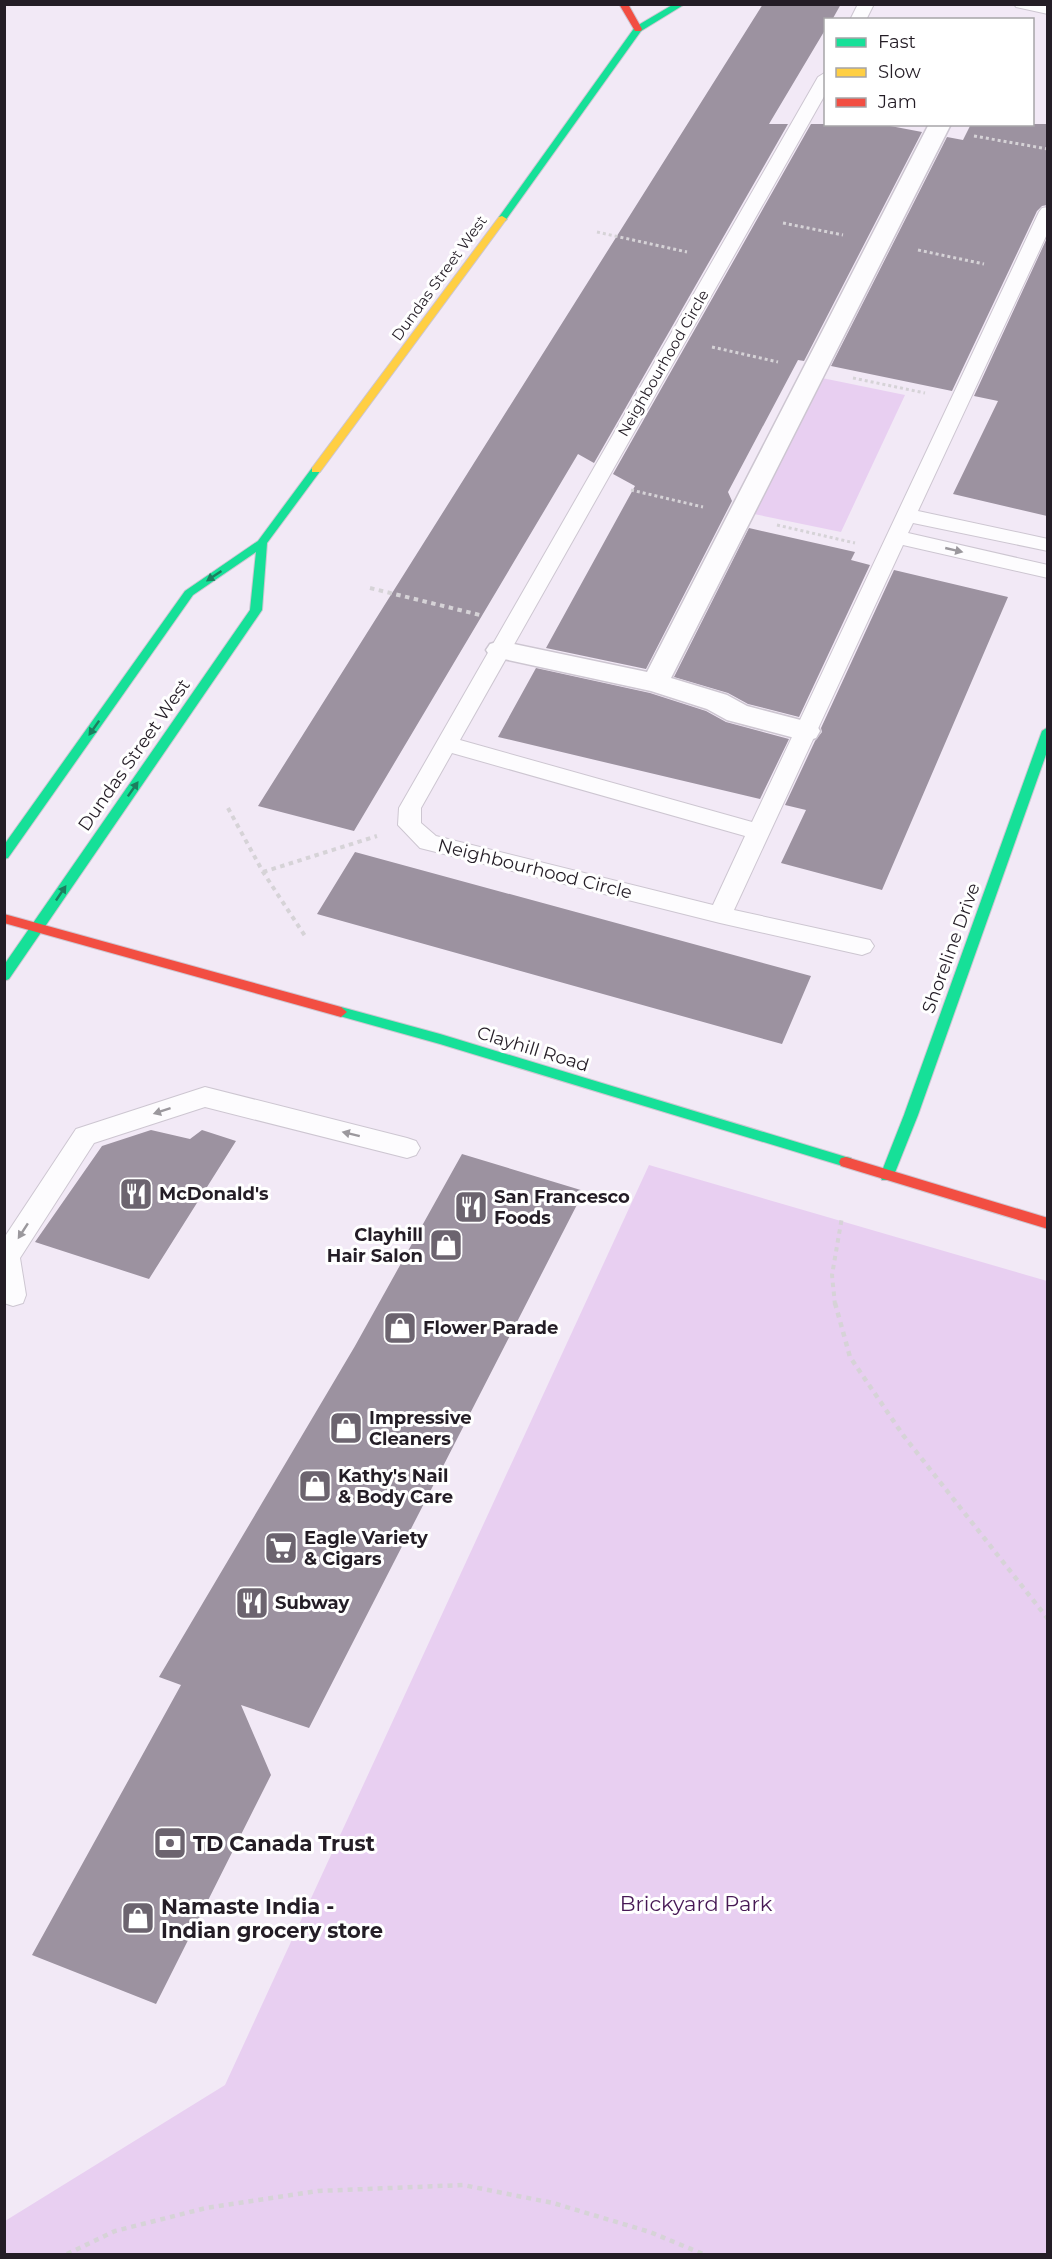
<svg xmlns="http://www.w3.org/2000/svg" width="1052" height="2259" font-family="Montserrat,sans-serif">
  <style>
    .green { fill: #e8cff1 }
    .building { fill: #9c92a0 }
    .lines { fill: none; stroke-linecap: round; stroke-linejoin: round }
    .lane-casing { stroke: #cdc6d1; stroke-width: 2 }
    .street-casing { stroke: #cdc6d1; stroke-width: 3 }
    .fast-casing { stroke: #cdc6d1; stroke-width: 2 }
    .slow-casing { stroke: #cdc6d1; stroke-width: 2 }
    .jam-casing { stroke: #cdc6d1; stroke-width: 2 }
    .path-far2 { stroke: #d6d3d7; stroke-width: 3; stroke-dasharray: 3 3; stroke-linecap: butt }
    .path-far1 { stroke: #d6d3d7; stroke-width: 4; stroke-dasharray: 4.5 4.5; stroke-linecap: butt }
    .path { stroke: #d6d3d7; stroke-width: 4.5; stroke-dasharray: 5 5; stroke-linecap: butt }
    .lane { fill: #fdfcfe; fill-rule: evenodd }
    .street { fill: #fdfcfe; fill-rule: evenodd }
    .fast { fill: #16e098; fill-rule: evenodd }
    .slow { fill: #ffcf43; fill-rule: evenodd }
    .jam { fill: #f24e42; fill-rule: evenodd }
    .oneway { fill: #9b989d }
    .oneway2 { fill: #1d7e5f }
    .labels { text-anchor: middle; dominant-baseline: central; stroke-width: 6; stroke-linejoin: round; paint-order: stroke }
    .far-street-label { font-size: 15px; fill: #241d26; stroke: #fff }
    .street-label { font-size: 18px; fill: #241d26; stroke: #fff }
    .poi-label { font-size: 18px; font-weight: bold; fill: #241d26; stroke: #fff; text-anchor: start }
    .near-poi-label { font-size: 21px; font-weight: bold; fill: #241d26; stroke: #fff; text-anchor: start }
    .near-park-label { font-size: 21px; fill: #471955; stroke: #fff }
  </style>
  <rect width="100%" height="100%" fill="#f2e9f6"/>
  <path class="green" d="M 822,378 L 905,395 L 841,532 L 754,514 Z
    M 649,1165 L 1047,1281 L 1047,2254 L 5,2254 L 5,2221 L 225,2085 Z"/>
  <path class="building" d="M 763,4 L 841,4 L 832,20 L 825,20 L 825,30 L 769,124 L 788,124 L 594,463 L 578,454 L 354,831 L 258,806 Z
    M 811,124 L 880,124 L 922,132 L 804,361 L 798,360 L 728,492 L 732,501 L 646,669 L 546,648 L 635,486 L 613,474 Z
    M 971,124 L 1047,124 L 1047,205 L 1042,206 L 1037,211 L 952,391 L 831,366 L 947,137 L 963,140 Z
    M 1047,238 L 1047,516 L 953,494 L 998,401 L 974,396 Z
    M 749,528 L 855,552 L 851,560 L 870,565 L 799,717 L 748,704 L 728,693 L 674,677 Z
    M 894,570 L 1008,597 L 882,890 L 781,863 L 806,810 L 785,805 L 815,741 L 822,732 L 821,728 Z
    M 536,668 L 650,693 L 706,711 L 726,722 L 789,739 L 760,799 L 498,737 Z
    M 355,852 L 811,976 L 782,1044 L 317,914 Z
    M 151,1130 L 190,1139 L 202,1130 L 236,1141 L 149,1279 L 35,1242 L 102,1146 Z
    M 462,1154 L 584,1191 L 309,1728 L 241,1705 L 271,1775 L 156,2004 L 32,1955 L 181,1685 L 159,1677 L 355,1346 Z"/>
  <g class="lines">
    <defs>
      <path id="lane" d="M 858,4 L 874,4 L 866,20 L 850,20 Z
        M 1014,4 L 1048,4 L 1048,14 L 1016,7 Z
        M 826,72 L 826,93 L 460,740 L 752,822 L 1039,212 L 1042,208 L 1048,207 L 1048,232 L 918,511 L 1048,539 L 1048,551 L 913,523 L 908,533 L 1048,565 L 1048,578 L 903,545 L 734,910 L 870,940 L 874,946 L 870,952 L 862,955 L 720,923 L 420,848 L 398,825 L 399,808 L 818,77 ZM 452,753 L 745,836 L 713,905 L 436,836 L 421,823 L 421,808 Z
        M 205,1087 L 407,1138 L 416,1141 L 420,1148 L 416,1155 L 407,1158 L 205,1107 L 94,1143 L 20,1258 L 26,1295 L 23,1303 L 13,1306 L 4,1303 L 4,1238 L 76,1129 Z"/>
      <path id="street" d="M 929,124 L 951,124 L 671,678 L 727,695 L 747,706 L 816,724 L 820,731 L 816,738 L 806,741 L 727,720 L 707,709 L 651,691 L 490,656 L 486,650 L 490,644 L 500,641 L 647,672 Z"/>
      <path id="fast" d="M 674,4 L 685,4 L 641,31 L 505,221 L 499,221 L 499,217 L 635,27 Z
        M 316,467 L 321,470 L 267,543 L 262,610 L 9,979 L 4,981 L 4,965 L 250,610 L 256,552 L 193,595 L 8,858 L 4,859 L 4,845 L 185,591 L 258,541 L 312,468 Z
        M 1048,727 L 1048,749 L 918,1115 L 892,1180 L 882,1180 L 880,1176 L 904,1115 L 1042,731 Z
        M 341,1007 L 440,1034 L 846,1157 L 851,1158 L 853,1162 L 851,1166 L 846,1167 L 440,1044 L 336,1015 L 335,1012 Z"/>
      <path id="slow" d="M 502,216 L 507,219 L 505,221 L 320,472 L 312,472 L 312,468 L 499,217 Z"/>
      <path id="jam" d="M 619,4 L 628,4 L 642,29 L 641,31 L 635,31 Z
        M 4,914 L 341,1007 L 347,1012 L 341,1017 L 4,923 Z
        M 846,1157 L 1048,1218 L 1048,1229 L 841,1166 L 839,1162 L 841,1158 Z"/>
    </defs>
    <use href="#lane" class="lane-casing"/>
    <use href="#street" class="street-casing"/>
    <use href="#fast" class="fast-casing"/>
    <use href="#slow" class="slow-casing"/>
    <use href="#jam" class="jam-casing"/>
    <path class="path-far2" d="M 974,136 L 1048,149
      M 783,223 L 843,235
      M 597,232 L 687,252
      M 918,250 L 984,264
      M 712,347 L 778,362
      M 853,378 L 925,393
      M 631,490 L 703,507
      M 777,525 L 855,543"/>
    <path class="path-far1" d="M 370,588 L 480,615
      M 228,808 L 263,872 L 305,936
      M 263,872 L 377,836
      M 835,1305 L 832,1275 L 842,1217"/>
    <path class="path" d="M 835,1303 L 850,1357 L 903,1435 L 1048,1619
      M 67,2254 L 115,2231 L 206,2208 L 318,2191 L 463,2185 L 553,2203 L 650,2232 L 703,2254"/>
    <use href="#lane" class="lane"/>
    <use href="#street" class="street"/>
    <use href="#fast" class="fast"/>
    <use href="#slow" class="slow"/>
    <use href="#jam" class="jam"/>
  </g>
  <defs><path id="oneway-solid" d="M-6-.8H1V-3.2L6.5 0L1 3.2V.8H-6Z" transform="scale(1.5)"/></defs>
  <g class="oneway">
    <use href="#oneway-solid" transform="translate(954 550) rotate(13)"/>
    <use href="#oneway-solid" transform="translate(162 1111) rotate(162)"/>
    <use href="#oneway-solid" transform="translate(351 1134) rotate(-166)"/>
    <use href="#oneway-solid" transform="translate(23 1231) rotate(123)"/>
  </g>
  <g class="oneway2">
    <use href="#oneway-solid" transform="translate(214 576) rotate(146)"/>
    <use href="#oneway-solid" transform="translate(94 728) rotate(125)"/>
    <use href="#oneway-solid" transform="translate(133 789) rotate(-55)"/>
    <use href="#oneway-solid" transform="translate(61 893) rotate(-56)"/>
  </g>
  <defs>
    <symbol id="restaurant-square" viewBox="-11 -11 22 22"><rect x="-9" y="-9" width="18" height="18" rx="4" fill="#6c646f" stroke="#fff"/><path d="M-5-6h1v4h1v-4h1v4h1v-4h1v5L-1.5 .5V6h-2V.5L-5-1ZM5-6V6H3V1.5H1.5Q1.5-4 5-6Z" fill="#fff"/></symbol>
    <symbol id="shop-square" viewBox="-11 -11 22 22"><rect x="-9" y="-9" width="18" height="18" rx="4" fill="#6c646f" stroke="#fff"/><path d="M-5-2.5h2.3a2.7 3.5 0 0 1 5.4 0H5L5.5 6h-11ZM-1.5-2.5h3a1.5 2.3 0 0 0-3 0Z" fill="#fff"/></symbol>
    <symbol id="supermarket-square" viewBox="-11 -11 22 22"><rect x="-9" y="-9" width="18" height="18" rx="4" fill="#6c646f" stroke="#fff"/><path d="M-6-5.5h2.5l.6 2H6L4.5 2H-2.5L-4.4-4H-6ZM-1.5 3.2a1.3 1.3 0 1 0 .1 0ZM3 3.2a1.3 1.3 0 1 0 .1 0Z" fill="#fff"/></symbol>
    <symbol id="bank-square" viewBox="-11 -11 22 22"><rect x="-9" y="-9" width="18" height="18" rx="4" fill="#6c646f" stroke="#fff"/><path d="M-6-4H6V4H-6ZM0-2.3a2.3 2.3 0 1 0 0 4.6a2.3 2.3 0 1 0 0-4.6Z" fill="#fff"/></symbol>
  </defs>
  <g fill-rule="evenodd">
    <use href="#restaurant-square" x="117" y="1175" width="38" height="38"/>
    <use href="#restaurant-square" x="452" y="1188" width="38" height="38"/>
    <use href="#shop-square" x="427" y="1226" width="38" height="38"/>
    <use href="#shop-square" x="381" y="1309" width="38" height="38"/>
    <use href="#shop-square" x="327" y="1409" width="38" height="38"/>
    <use href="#shop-square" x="296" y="1467" width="38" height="38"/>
    <use href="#supermarket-square" x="262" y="1529" width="38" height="38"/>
    <use href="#restaurant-square" x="233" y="1584" width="38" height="38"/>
    <use href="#bank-square" x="151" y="1824" width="38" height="38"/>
    <use href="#shop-square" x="119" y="1899" width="38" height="38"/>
  </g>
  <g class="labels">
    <g class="far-street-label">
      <text transform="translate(439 278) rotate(-54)">Dundas Street West</text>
      <text transform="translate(663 363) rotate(-60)">Neighbourhood Circle</text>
    </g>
    <g class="street-label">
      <text transform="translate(134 755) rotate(-55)">Dundas Street West</text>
      <text transform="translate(535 869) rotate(14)">Neighbourhood Circle</text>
      <text transform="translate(951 948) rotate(-70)">Shoreline Drive</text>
      <text transform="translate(533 1049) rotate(17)">Clayhill Road</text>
    </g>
    <g class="poi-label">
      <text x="159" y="1194">McDonald's</text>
      <text x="494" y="1197">San Francesco<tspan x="494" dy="21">Foods</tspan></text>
      <text x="423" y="1235" text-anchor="end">Clayhill<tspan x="423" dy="21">Hair Salon</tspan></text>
      <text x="423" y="1328">Flower Parade</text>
      <text x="369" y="1418">Impressive<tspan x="369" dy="21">Cleaners</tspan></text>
      <text x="338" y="1476">Kathy's Nail<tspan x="338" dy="21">&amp; Body Care</tspan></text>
      <text x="304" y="1538">Eagle Variety<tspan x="304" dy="21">&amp; Cigars</tspan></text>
      <text x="275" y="1603">Subway</text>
    </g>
    <g class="near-poi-label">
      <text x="193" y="1843">TD Canada Trust</text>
      <text x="161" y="1906">Namaste India -<tspan x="161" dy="24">Indian grocery store</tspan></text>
    </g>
    <g class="near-park-label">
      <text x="696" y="1903">Brickyard Park</text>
    </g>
  </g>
  <rect width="1052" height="2259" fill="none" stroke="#241d26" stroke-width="12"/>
  <rect x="824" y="18" width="210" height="108" fill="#ffffff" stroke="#a7a5a8" stroke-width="1.5"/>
  <rect x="836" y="38" width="30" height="9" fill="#16e098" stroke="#a7a5a8" stroke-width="1.5"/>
  <text x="878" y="48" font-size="18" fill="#241d26">Fast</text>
  <rect x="836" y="68" width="30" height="9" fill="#ffcf43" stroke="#a7a5a8" stroke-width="1.5"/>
  <text x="878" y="78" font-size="18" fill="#241d26">Slow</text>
  <rect x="836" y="98" width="30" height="9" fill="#f24e42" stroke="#a7a5a8" stroke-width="1.5"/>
  <text x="878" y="108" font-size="18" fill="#241d26">Jam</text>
</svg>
